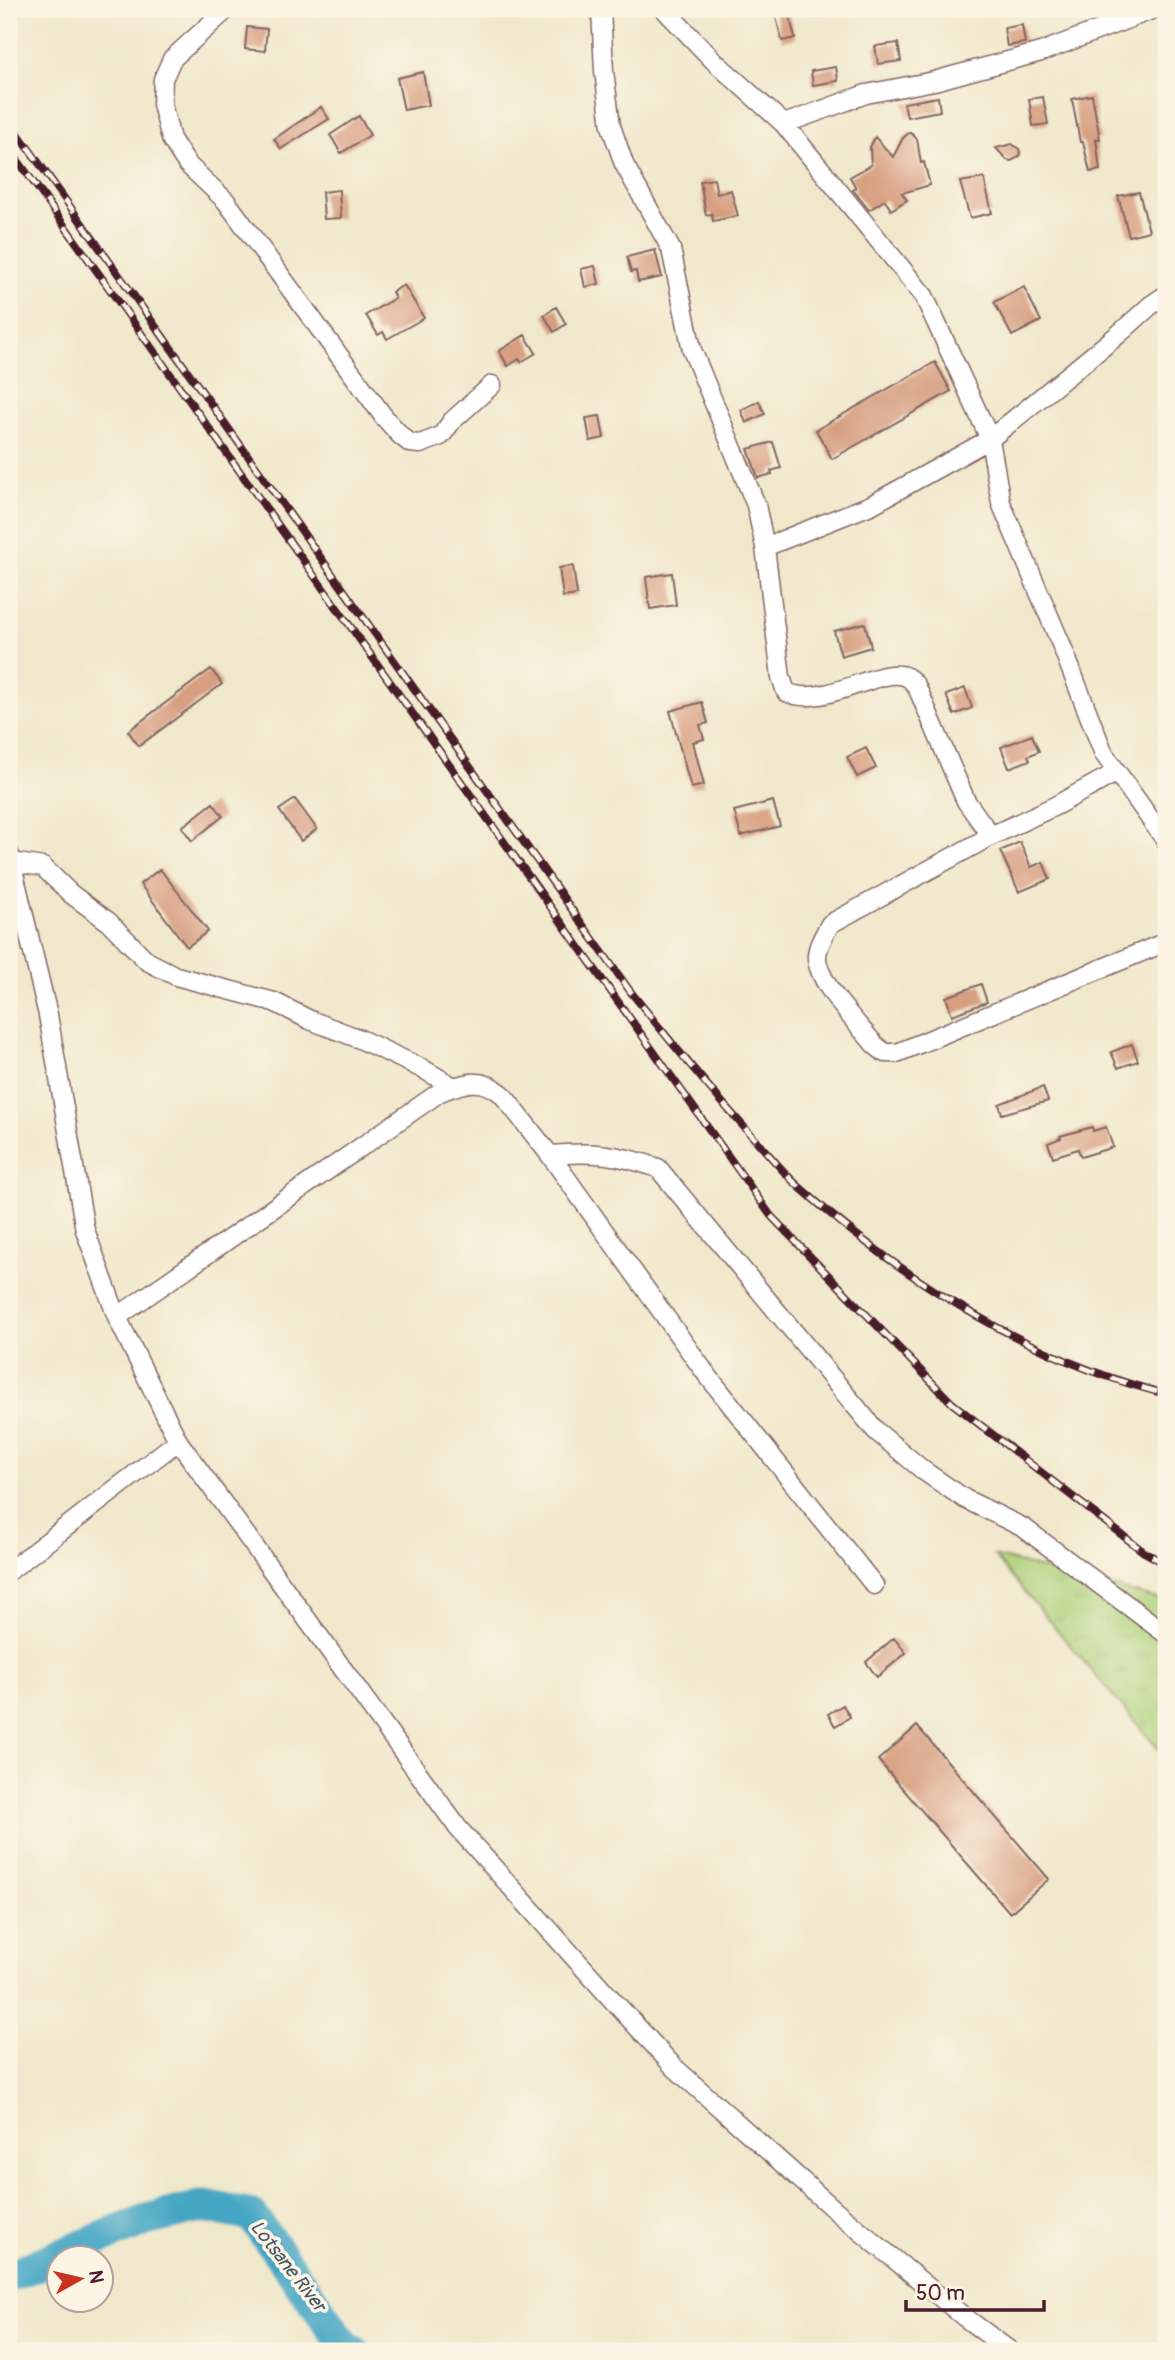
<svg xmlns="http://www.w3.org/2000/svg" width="1175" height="2360" font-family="Pangolin,sans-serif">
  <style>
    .grass { fill: url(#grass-tufts); stroke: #7b7852; stroke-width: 2 }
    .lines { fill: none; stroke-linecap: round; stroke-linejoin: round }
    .river { stroke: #44a6c4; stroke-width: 33 }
    .building { fill: #d79e80 }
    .minor-casing { stroke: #846563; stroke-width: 21 }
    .minor { stroke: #fff; stroke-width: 18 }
    .rail-casing { stroke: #4a1f2b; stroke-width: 8 }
    .rail { stroke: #fcf5e5; stroke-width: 5; stroke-dasharray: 16; stroke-linecap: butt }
    .labels { text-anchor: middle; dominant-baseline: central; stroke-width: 7; stroke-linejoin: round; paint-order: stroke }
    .water-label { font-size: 19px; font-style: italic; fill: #485568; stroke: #fcf5e5 }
  </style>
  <defs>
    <pattern id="grass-tufts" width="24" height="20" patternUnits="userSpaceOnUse" patternTransform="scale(1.75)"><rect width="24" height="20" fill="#acd17a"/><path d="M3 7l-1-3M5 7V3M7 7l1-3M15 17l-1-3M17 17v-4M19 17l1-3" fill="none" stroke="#96b36a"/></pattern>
  </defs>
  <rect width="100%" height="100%" fill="#fcf5e5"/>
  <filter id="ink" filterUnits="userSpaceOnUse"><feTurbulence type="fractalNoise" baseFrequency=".0143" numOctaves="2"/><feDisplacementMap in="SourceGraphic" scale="14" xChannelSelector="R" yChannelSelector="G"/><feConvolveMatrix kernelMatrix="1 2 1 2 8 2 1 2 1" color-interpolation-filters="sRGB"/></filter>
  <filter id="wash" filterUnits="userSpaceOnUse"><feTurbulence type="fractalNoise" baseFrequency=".00686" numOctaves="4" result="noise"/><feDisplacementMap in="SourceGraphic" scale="28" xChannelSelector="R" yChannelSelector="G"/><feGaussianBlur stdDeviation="1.57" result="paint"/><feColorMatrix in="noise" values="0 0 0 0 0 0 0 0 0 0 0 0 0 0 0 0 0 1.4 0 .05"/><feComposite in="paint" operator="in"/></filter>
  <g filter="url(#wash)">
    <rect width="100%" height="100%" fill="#efe8cb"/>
    <path class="grass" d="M 994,1556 L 1166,1601 L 1166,1758 Z"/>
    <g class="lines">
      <path class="river" d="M 9,2276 L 146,2220 L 205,2206 L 252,2216 L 346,2347 L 353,2351"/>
    </g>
    <g id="blocks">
      <path class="building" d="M 788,10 L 795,38 L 782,41 L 775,13 Z
        M 1022,25 L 1025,43 L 1007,46 L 1004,28 Z
        M 247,27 L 267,29 L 265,51 L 245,49 Z
        M 898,43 L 901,61 L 878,64 L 875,46 Z
        M 836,67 L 838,81 L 813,85 L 811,71 Z
        M 423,72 L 429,105 L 404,110 L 397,78 Z
        M 1092,95 L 1100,139 L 1096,139 L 1100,170 L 1090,172 L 1083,142 L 1080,142 L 1072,99 Z
        M 938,97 L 940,111 L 907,117 L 904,103 Z
        M 1043,97 L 1048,124 L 1033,126 L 1029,99 Z
        M 321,107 L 329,119 L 281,149 L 274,139 Z
        M 359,116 L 370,135 L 341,153 L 330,135 Z
        M 910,132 L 917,139 L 921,163 L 924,162 L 930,185 L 902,193 L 907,200 L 891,210 L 885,200 L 869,210 L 853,190 L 856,188 L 850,177 L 871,165 L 870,147 L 875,137 L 893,157 L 903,138 Z
        M 1012,144 L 1019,149 L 1020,153 L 1019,157 L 1011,161 L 1007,160 L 996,148 Z
        M 984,178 L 992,213 L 970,218 L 960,182 Z
        M 714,179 L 717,194 L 731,190 L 738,216 L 713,221 L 712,214 L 706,215 L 700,181 Z
        M 339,190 L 341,218 L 324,219 L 322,192 Z
        M 1139,192 L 1149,231 L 1129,236 L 1118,196 Z
        M 655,250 L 662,277 L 638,282 L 636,271 L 631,272 L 627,257 Z
        M 595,266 L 599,284 L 585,287 L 581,269 Z
        M 404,285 L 424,318 L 387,339 L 383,332 L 378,335 L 366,315 L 395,298 L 392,292 Z
        M 1024,287 L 1041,321 L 1012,336 L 994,302 Z
        M 556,307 L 566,324 L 554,332 L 544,315 Z
        M 525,335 L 536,353 L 521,362 L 519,359 L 508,366 L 499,351 Z
        M 935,362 L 951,391 L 832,459 L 816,430 Z
        M 759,401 L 765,414 L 746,423 L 741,410 Z
        M 600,416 L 604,438 L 590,441 L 586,418 Z
        M 773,442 L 781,468 L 771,471 L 772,474 L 758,478 L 748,449 Z
        M 573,566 L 577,595 L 563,597 L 559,568 Z
        M 672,573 L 676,605 L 650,609 L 646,577 Z
        M 865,623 L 871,647 L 841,656 L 834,631 Z
        M 211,669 L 222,684 L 139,746 L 128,731 Z
        M 965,688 L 972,708 L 954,715 L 946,695 Z
        M 702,702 L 708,723 L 700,725 L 704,739 L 693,742 L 704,785 L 691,788 L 670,711 Z
        M 1032,735 L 1039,751 L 1028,756 L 1030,760 L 1009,768 L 1001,747 Z
        M 866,748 L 876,768 L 857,777 L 847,757 Z
        M 295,799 L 317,829 L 301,841 L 279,810 Z
        M 773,801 L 780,826 L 741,836 L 734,811 Z
        M 213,803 L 223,816 L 192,841 L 182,827 Z
        M 1020,842 L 1031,867 L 1043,862 L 1050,879 L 1019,892 L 1000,851 Z
        M 160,869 L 208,931 L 187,947 L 140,884 Z
        M 981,984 L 987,1002 L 952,1015 L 946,997 Z
        M 1132,1044 L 1138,1061 L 1118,1068 L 1111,1052 Z
        M 1043,1087 L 1048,1101 L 1002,1114 L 999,1104 Z
        M 1092,1127 L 1093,1131 L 1106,1127 L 1113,1147 L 1081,1157 L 1078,1149 L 1053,1157 L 1048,1143 L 1061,1138 L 1060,1136 Z
        M 894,1638 L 906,1653 L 877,1677 L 866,1662 Z
        M 843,1705 L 850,1717 L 835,1726 L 828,1714 Z
        M 917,1726 L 1049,1879 L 1010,1913 L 878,1760 Z"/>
    </g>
  </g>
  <g filter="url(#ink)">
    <use href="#blocks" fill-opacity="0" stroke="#846563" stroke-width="2"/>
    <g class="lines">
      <defs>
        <path id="minor" d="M 227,9 L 172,59 L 163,79 L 162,104 L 171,139 L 187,164 L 226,201 L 384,417 L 400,435 L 410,443 L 420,444 L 441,436 L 452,421 L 492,385
          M 601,9 L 604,71 L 611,126 L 624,164 L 671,249 L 692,350 L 756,505 L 765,547 L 781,677 L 786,692 C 825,710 881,664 907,677 C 914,681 917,687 920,694 L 966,801 L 991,836 L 1055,806 L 1117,772
          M 664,9 L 714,61 L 784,124 L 924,296 L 990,439 L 1001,503 L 1061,644 L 1104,754 L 1166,841
          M 784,124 L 866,94 L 934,81 L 1041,52 L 1154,9
          M 765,547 L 871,505 L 990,439 L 1120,333 L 1151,305 L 1166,295
          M 991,836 L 830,924 C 825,934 816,947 817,959 C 820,986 858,1024 875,1045 L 885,1053 L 897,1053 L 1166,942
          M 9,853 L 48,1015 L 85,1230 L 117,1317 L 178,1441 L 458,1828 L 606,1993 L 675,2068 L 836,2211 L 963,2316 L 1010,2351
          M 12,862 L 43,867 L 71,894 L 109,922 L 147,961 L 176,976 L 274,1002 L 310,1020 L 360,1039 L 423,1069 L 454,1087
          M 550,1155 C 592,1151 618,1154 658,1168 L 876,1431 L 924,1471 L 965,1499 L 1024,1528 L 1166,1634
          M 117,1317 L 440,1092 C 463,1083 481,1076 502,1094 L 550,1155 L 704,1371 L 874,1585
          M 9,1571 L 178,1441"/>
      </defs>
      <use href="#minor" class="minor-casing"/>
      <use href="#minor" class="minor"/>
      <defs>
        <path id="rail" d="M 9,121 L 630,991 C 670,1041 710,1090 753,1137 C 767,1152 781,1170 796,1184 C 899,1277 1031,1361 1166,1394
          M 9,148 L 771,1216 L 952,1403 L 1144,1552 L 1166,1564"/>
      </defs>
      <use href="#rail" class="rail-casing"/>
      <use href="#rail" class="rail"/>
    </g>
  </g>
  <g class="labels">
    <g class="water-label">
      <text transform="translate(288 2266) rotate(52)">Lotsane River</text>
    </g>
  </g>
  <rect width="1175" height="2360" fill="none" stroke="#fcf5e5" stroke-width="35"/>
  <g transform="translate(80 2279) rotate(82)"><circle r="33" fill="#fcf5e5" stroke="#b59f9b" stroke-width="2"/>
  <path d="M0-5L12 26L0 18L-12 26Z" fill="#c8321e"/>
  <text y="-10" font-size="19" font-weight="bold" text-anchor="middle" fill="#4a1f2b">N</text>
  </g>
  <path d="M906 2300v10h138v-10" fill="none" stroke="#4a1f2b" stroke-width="3.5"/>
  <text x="916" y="2300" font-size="21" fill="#4a1f2b" stroke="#fcf5e5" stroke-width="5" paint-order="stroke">50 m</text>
</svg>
